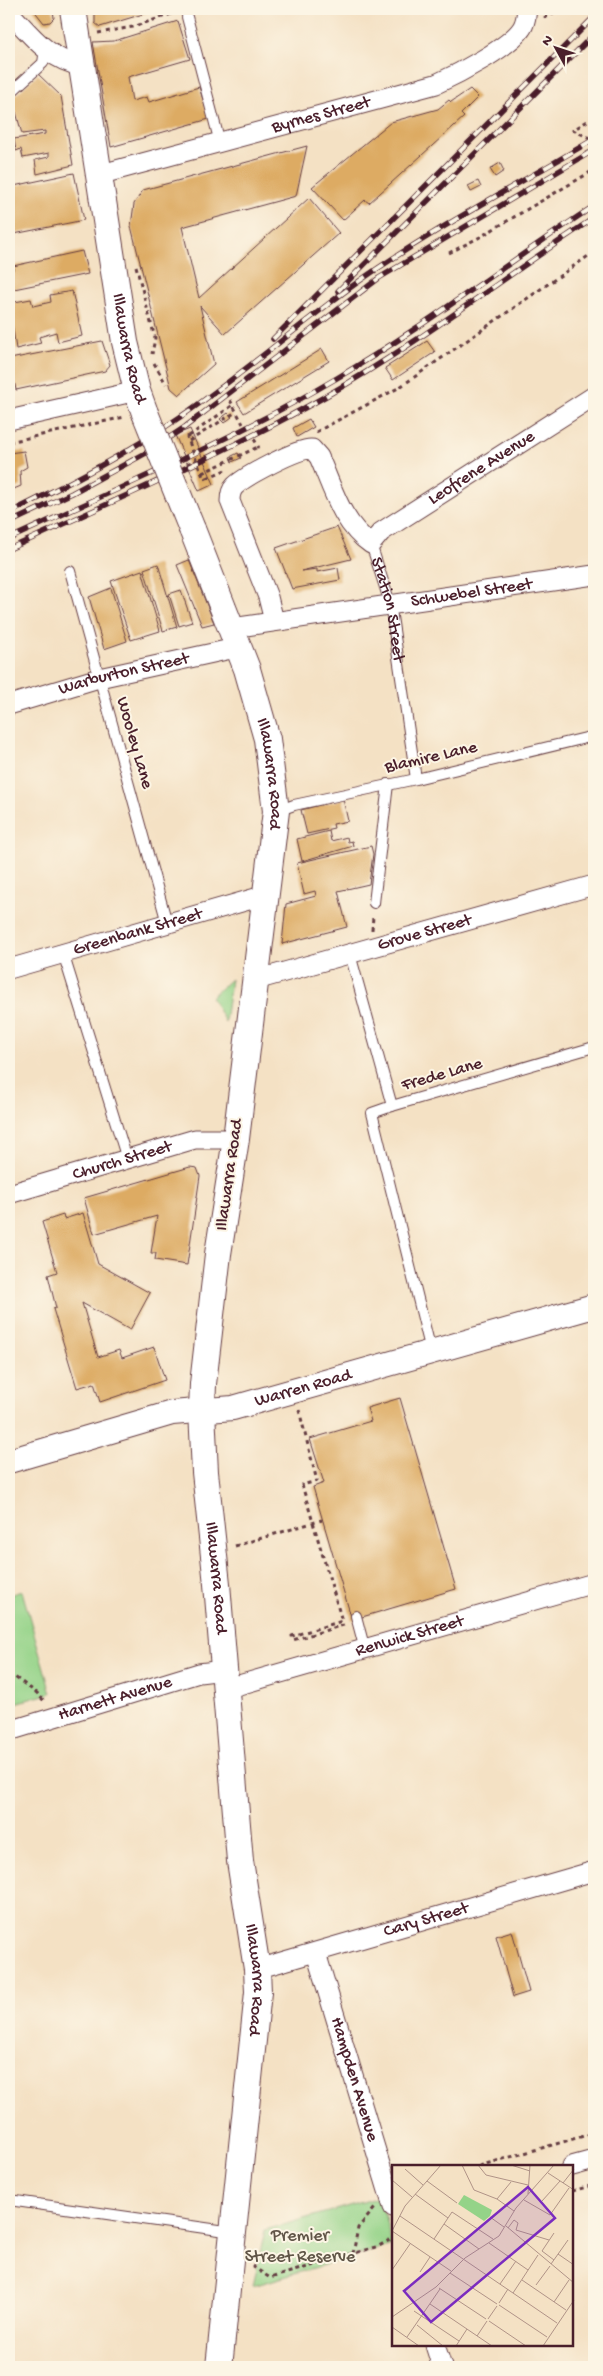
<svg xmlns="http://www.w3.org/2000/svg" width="603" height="2376" font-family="'Gochi Hand',sans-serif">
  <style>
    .green { fill: #94d388; stroke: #6f795a }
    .building { fill: #ddab63 }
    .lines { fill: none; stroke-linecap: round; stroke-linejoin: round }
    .service-casing { stroke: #643c42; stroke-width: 12 }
    .minor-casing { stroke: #643c42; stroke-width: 21 }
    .tertiary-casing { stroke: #643c42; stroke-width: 26 }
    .secondary-casing { stroke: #643c42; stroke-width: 28 }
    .path { stroke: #643c42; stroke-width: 3; stroke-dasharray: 4 4; stroke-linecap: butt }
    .service { stroke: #fff; stroke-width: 10 }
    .minor { stroke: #fff; stroke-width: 19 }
    .tertiary { stroke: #fff; stroke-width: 24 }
    .secondary { stroke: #fff; stroke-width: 26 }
    .rail-casing { stroke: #4a1f2b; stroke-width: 5.5 }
    .rail { stroke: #fcf5e5; stroke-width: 4; stroke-dasharray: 11; stroke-linecap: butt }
    .secondary-bridge-casing { stroke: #643c42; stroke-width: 28; stroke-linecap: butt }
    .path-bridge { stroke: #643c42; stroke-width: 3; stroke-dasharray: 4 4; stroke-linecap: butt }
    .secondary-bridge { stroke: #fff; stroke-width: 26 }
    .labels { text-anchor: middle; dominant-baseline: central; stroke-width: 4; stroke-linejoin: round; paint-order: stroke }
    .street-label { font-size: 18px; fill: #4a1f2b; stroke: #fcf5e5 }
    .park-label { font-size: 18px; fill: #605547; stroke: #fcf5e5 }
    .inset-road { fill: none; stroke: #b09387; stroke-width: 1 }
    .view { fill: #7b2cbf; fill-opacity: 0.15; stroke: #7b2cbf; stroke-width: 2.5 }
    .inset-edge { fill: none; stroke: #4a1f2b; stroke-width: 2.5 }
  </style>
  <rect width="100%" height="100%" fill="#fcf5e5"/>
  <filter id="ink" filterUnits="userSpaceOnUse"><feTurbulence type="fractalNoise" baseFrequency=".02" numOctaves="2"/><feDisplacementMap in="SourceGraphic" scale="10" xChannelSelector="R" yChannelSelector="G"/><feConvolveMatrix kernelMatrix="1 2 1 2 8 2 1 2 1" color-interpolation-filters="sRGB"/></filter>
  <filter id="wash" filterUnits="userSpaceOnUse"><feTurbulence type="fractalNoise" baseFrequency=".0096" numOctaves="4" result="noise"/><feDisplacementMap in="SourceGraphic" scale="20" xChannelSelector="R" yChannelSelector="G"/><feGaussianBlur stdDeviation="1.12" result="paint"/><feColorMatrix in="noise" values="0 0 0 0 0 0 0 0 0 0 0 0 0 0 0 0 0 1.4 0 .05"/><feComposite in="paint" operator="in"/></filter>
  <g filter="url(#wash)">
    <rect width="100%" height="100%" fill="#f4e1c4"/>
    <path class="green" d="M 231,979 L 225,1022 L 211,997 Z
      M 22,1591 L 51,1693 L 9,1705 L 9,1595 Z
      M 380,2197 L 392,2245 L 253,2286 L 265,2230 Z"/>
    <g id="blocks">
      <path class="building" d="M 33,9 L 53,9 L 54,18 L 50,22 L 44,23 Z
        M 95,9 L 152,9 L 153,11 L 100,27 L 95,23 Z
        M 178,21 L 190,59 L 128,77 L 132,101 L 147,97 L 149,102 L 199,87 L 209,119 L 111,147 L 93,42 L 114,41 Z
        M 38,74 L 61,96 L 73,165 L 37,174 L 35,160 L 49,157 L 49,153 L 23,158 L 21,149 L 16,151 L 14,139 L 45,134 L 45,131 L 22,134 L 16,112 L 9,114 L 9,101 Z
        M 470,89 L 478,97 L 461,114 L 464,117 L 369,203 L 365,200 L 343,220 L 312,187 L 391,122 L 438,109 L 449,100 L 451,102 Z
        M 307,146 L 296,196 L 182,227 L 199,298 L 309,198 L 339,233 L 225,334 L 200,306 L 214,364 L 179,395 L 171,388 L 131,226 L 134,204 L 143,190 Z
        M 500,163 L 504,171 L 495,177 L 490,169 Z
        M 74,173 L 84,220 L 9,235 L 9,187 Z
        M 478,181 L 481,187 L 471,192 L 468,186 Z
        M 82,251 L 88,274 L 9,290 L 9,270 L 14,269 L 13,266 Z
        M 72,291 L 82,336 L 58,342 L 56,332 L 39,337 L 41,343 L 16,349 L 9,303 L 31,299 L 33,306 L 51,302 L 50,295 Z
        M 102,341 L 110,365 L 105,371 L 16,390 L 10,359 Z
        M 427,341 L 435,352 L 393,380 L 385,368 Z
        M 322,349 L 329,361 L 244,413 L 237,402 Z
        M 228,413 L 232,417 L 224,423 L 220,419 Z
        M 309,419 L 314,427 L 297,437 L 293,428 Z
        M 190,429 L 214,484 L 199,491 L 175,435 Z
        M 24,451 L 27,467 L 20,471 L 21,486 L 9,491 L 9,453 Z
        M 238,453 L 241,458 L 232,462 L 230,457 Z
        M 337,527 L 351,559 L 301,571 L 317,569 L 317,572 L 338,568 L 340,580 L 292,589 L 276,548 Z
        M 189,560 L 214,623 L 202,626 L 177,565 Z
        M 158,564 L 177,627 L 163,631 L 144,569 Z
        M 142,570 L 160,631 L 131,640 L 111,581 Z
        M 111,588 L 127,641 L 104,649 L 89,597 Z
        M 181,590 L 192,622 L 179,626 L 169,594 Z
        M 343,799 L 348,821 L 333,824 L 334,828 L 307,834 L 301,810 Z
        M 329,831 L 331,841 L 347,837 L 348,842 L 352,841 L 353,846 L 302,861 L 297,839 Z
        M 371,846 L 373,854 L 369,884 L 338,891 L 347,927 L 282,944 L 286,904 L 316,896 L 315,891 L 304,894 L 297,863 Z
        M 190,1167 L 197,1168 L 200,1176 L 187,1265 L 155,1260 L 156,1253 L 151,1253 L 157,1216 L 94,1234 L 84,1198 Z
        M 83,1213 L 98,1264 L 150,1293 L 130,1330 L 82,1303 L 98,1357 L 119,1350 L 122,1358 L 154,1347 L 165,1380 L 100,1402 L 94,1383 L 77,1388 L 53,1309 L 56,1308 L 48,1275 L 57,1272 L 42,1222 L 63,1215 L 64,1219 Z
        M 400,1398 L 456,1589 L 352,1620 L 313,1487 L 324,1483 L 310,1439 L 371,1421 L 367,1408 Z
        M 512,1931 L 529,1992 L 513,1997 L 496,1936 Z"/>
    </g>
  </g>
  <g filter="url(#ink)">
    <use href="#blocks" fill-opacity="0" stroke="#643c42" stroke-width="1"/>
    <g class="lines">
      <defs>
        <g id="service">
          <path d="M 187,17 L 220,143"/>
          <path d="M 9,94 L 43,63 L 45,49"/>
          <path id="s1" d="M 371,544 L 390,603 L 416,779"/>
          <path d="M 70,571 L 167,923"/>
          <path d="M 277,811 L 294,805 L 416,779 L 594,736"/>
          <path d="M 374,903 L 388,784"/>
          <path d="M 63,953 L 127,1159"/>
          <path d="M 350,954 L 392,1106 L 594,1047"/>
          <path d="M 392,1106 L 372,1113 L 431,1351"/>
          <path d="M 356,1616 L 365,1650"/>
          <path d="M 9,2200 L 233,2232"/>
        </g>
        <g id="minor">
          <path d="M 9,12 C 31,35 49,60 81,66"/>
          <path id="s2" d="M 98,175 L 436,84 C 458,74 510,47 522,28 C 526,22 526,16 527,9"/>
          <path d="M 9,420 L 137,391"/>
          <path id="s3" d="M 274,621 L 268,597 L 230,501 C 230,495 231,490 235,486 C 244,477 301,446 312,449 L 319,457 C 333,489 342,524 371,544 L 381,532 L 594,396"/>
          <path id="s4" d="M 232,628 L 594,575"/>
          <path id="s5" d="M 9,705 L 99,678 L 240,647"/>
          <path id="s6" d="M 9,969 L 266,895"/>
          <path id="s7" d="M 256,980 L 594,885"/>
          <path id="s8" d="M 9,1194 L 195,1139 L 236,1139"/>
          <path id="s9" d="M 225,1689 L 594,1583"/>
          <path id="s10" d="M 9,1731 L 199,1673 L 224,1670"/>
          <path id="s11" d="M 316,1953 L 393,2207"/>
          <path id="s12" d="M 257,1969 L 594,1871"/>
          <path d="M 572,2166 L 594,2160"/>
          <path d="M 435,2345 L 442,2367"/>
        </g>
        <g id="tertiary">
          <path id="s13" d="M 9,1461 L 172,1413 L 233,1408 L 594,1306"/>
        </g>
        <g id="secondary">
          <path id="s14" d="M 73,9 L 125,342 L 137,391 L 145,413"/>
          <path id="s15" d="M 192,529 L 247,669 L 267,739 L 276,811 L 236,1139 L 218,1254 L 203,1384 L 202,1411 L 205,1472 L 217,1584 L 240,1861 L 257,1969 L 258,1992 L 219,2367"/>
        </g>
      </defs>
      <use href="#service" class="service-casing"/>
      <use href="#minor" class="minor-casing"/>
      <use href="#tertiary" class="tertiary-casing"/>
      <use href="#secondary" class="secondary-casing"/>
      <path class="path" d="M 544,18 L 560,9
        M 98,33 L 133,27 L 174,13
        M 594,117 L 573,130 L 594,140
        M 449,253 L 480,237 L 594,170
        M 136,266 L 155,338 L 152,354
        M 154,363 L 166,384
        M 230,400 L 243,424
        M 316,432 L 400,387 L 594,252
        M 189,436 L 233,405
        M 254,439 L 259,448
        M 189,441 L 236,412
        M 9,442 L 125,417
        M 187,464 L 196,460
        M 202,473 L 258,447
        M 207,478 L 225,470
        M 372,930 L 373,916
        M 299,1410 L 317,1481 L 302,1485 L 342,1621 L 292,1636 L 293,1640 L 347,1624
        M 235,1546 L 322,1520
        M 9,1673 L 37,1693 L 45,1702
        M 479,2166 L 594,2133
        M 572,2191 L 594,2185
        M 353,2254 L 358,2228 L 375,2208
        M 252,2266 L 270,2278 L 379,2246 L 393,2238"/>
      <use href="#service" class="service"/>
      <use href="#minor" class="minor"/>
      <use href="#tertiary" class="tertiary"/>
      <use href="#secondary" class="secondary"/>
      <defs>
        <path id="rail" d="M 338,291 L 594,34
          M 273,339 L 594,17
          M 9,513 C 68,484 126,454 180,417 C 242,375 298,325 358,282 C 433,229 516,186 594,139
          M 9,523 L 72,493 L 146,453 L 185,427 L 379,278 L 594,150
          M 9,539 C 119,488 232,440 337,378 C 426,326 508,262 594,206
          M 9,549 C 115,500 224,454 326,396 C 419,343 504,277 594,218"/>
      </defs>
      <use href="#rail" class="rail-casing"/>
      <use href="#rail" class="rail"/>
      <defs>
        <path id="secondary-bridge" d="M 145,413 L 192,529"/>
      </defs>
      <use href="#secondary-bridge" class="secondary-bridge-casing"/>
      <path class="path-bridge" d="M 189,436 L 187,437 L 204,479 L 207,478"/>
      <use href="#secondary-bridge" class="secondary-bridge"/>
    </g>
  </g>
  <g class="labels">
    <g class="street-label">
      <text stroke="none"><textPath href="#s2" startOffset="231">Byrnes Street</textPath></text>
      <text stroke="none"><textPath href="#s14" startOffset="344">Illawarra Road</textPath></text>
      <text stroke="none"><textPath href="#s3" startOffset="479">Leofrene Avenue</textPath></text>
      <text stroke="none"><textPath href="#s4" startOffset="242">Schwebel Street</textPath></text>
      <text stroke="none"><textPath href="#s1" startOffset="68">Station Street</textPath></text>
      <text stroke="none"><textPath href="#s5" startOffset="119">Warburton Street</textPath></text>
      <text transform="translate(134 743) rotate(74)">Wooley Lane</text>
      <text transform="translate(431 758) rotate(-13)">Blamire Lane</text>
      <text stroke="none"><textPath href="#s15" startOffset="258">Illawarra Road</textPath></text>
      <text stroke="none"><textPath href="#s6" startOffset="134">Greenbank Street</textPath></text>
      <text stroke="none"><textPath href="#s7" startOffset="175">Grove Street</textPath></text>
      <text transform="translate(442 1075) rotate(-16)">Frede Lane</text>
      <text stroke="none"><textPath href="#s8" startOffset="118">Church Street</textPath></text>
      <text transform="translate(230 1175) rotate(-82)">Illawarra Road</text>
      <text stroke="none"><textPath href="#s13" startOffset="304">Warren Road</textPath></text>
      <text stroke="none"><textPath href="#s15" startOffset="1068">Illawarra Road</textPath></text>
      <text stroke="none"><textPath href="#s9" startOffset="192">Renwick Street</textPath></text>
      <text stroke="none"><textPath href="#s10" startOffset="111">Harnett Avenue</textPath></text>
      <text stroke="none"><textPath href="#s12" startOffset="176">Cary Street</textPath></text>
      <text stroke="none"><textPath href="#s15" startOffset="1472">Illawarra Road</textPath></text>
      <text stroke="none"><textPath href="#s11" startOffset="132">Hampden Avenue</textPath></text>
    </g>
    <g class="park-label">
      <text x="300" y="2236">Premier<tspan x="300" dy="21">Street Reserve</tspan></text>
    </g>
  </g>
  <g transform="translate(392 2165)">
    <rect width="181" height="181" fill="#f4e1c4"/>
    <path d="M 72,30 L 100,45 L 98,51 L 92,56 L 66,39 Z" fill="#94d388"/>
    <path class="inset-road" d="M 49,0 L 13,41 L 0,66 L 59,106M 70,0 L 82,25 L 105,34 L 122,46M 86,0 L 94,10 L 136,20M 119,0 L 138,6M 13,4 L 31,20M 156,8 L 182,25M 0,15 L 20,32M 35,16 L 65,38M 171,18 L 182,4M 23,29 L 56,53M 136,29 L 138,0M 105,34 L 119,17M 132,35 L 158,50 L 177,23M 150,36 L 168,16M 8,51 L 165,158M 98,52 L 112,62M 52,59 L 87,84M 114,61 L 182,118M 116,63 L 122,55 L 126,58 L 124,65 L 157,75M 42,74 L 60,47 L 101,74M 97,78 L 136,105M 166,89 L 182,100M 162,95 L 150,86 L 162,68M 159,99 L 176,75M 0,105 L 18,79M 28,107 L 38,92M 58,108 L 105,139M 130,115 L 174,145M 108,119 L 124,96M 144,120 L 158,101M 47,123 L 94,154M 121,128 L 146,90M 162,137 L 177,115M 107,138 L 116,124M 38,139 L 100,181M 107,140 L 155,172M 22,146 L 67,176M 0,152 L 44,122 L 73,93 L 107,71 L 124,43 L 162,0M 96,154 L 105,141M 97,156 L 134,181M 25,160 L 51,181M 0,162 L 27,181M 85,171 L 95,156M 15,172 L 48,124M 64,181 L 75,164M 151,181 L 182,135"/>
    <path class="view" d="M 136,22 L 163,53 L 39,157 L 12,126 Z"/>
    <rect width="181" height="181" class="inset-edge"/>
  </g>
  <rect width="603" height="2376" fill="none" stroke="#fcf5e5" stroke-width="30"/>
  <g transform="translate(556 48) rotate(310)" stroke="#fcf5e5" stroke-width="4" paint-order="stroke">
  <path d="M0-4L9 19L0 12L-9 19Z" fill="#4a1f2b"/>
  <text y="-8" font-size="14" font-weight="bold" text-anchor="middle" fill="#4a1f2b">N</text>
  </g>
</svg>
